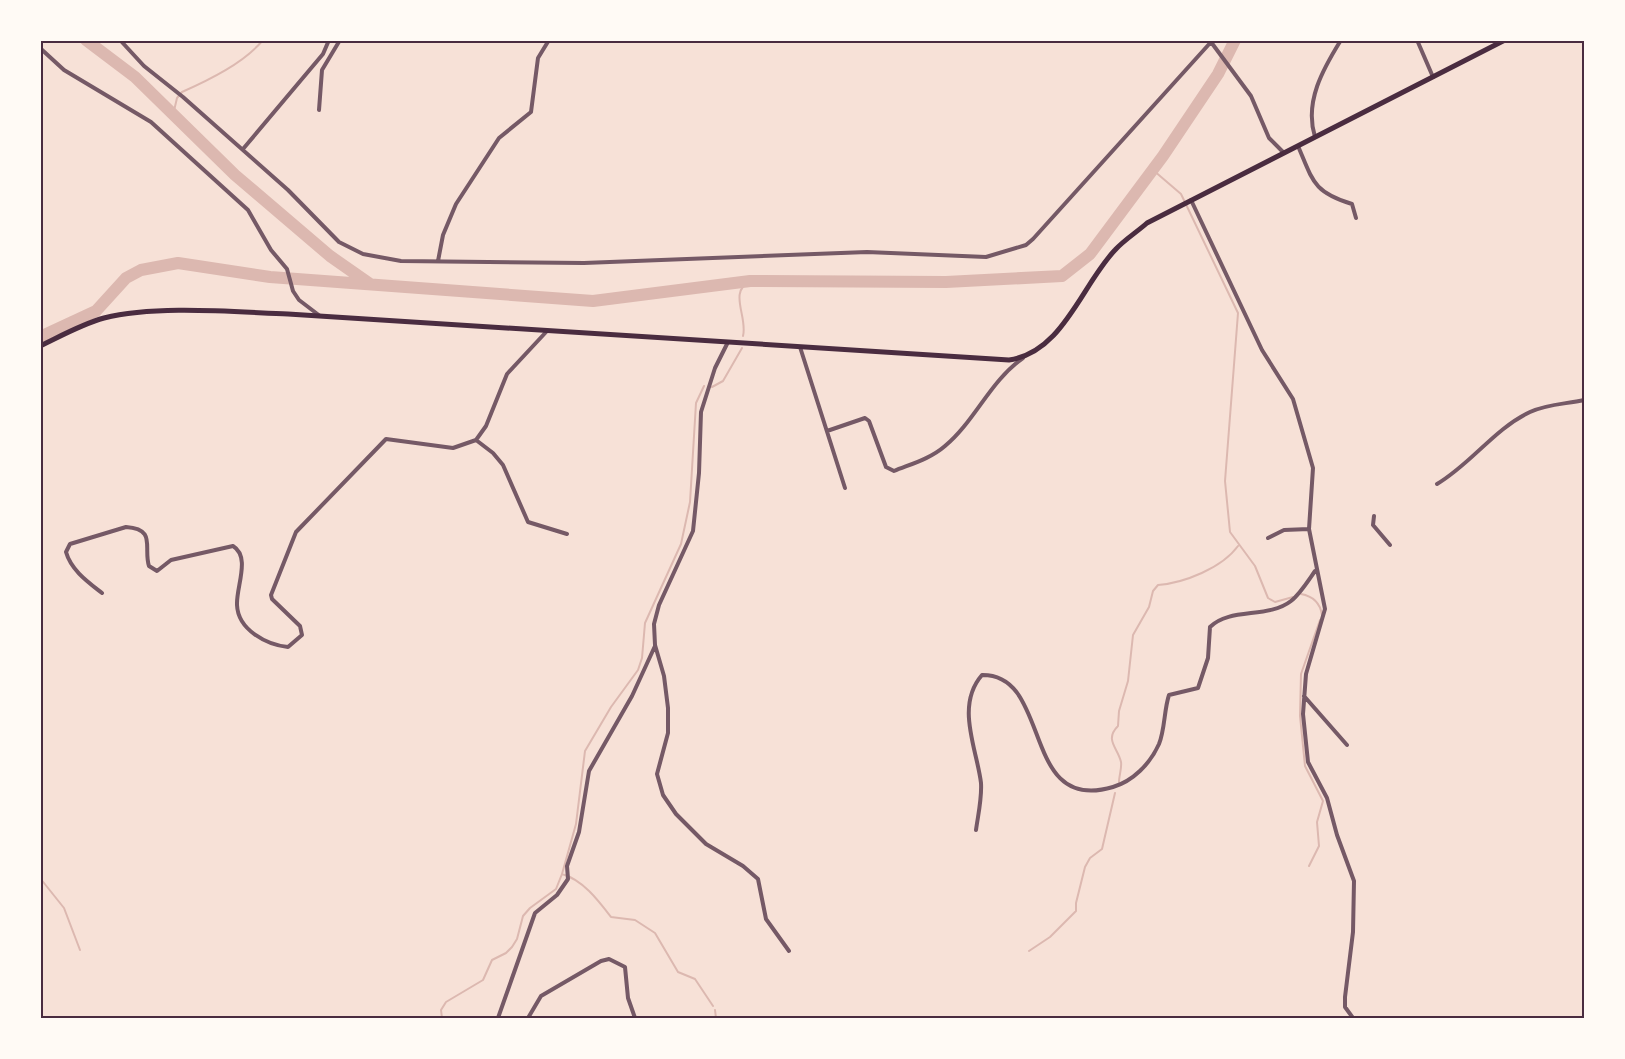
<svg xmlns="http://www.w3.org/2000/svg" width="1625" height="1059" font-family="'Nunito Sans',sans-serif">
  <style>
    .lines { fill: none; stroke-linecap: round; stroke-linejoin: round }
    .stream { stroke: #dcb8b0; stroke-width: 2 }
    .river { stroke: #dcb8b0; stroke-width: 12 }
    .minor { stroke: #755966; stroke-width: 4 }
    .secondary { stroke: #4a2c40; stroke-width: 5 }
    .neatline { fill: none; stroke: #4a2c40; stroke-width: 2 }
  </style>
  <rect width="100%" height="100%" fill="#f7e1d7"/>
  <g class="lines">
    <path class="stream" d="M 173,115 L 177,98 L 182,92 C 209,80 244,63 263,40
      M 1153,170 L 1181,194 L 1238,313 L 1225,481 L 1230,532 L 1255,566 L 1268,598 L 1275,602 L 1293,597
      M 743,336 C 748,317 728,292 750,281
      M 712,387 L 723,381 L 742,348
      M 1301,594 C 1312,596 1320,602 1322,615
      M 1119,782 C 1119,776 1122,768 1121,762 C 1118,748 1104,740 1118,726 L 1119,711 L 1128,681 L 1133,635 L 1149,607 L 1153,591 L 1158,585 C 1184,583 1222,568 1238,546
      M 1309,866 L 1319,846 L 1317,822 L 1323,801 L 1305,766 L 1300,716 L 1301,674 L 1320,620
      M 562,874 C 583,880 598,900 611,917 L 635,920 L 655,933 L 678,972 L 695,979 L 713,1006
      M 40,878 L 64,908 L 80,950
      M 1029,951 L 1050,937 L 1076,911 L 1076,903 L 1085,867 L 1090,858 L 1102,849 L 1115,793
      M 715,1010 L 716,1018
      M 442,1018 L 441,1010 L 446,1002 L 483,980 L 492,960 L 506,953 L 512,947 L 517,939 L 523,916 L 530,908 L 556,889 L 562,874 L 576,824 L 585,751 L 611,707 L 638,670 L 642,658 L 645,623 L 681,544 L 690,502 L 696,403 L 704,386"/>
    <path class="river" d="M 86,40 L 135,77 L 235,175 L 330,256 L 370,284
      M 40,337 L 96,311 L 126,278 L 141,270 L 178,263 L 270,277 L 593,301 L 750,281 L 946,282 L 1062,276 L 1090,254 L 1163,156 L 1218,74 L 1235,40"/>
    <path class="minor" d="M 120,40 L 144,66 L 183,97 L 288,190 L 339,242 L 363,254 L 401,261 L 584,263 L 867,252 L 986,257 L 1026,245 L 1033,239 L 1211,42
      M 1417,40 L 1433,77
      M 1211,42 L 1251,96 L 1269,138 L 1284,153
      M 40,48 L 64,70 L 151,122 L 248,210 L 271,250 L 287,269 L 293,291 L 299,300 L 320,316
      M 319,110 L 322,70 L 340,40
      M 1315,137 C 1304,102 1323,69 1341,40
      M 1298,146 C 1313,181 1313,192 1352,204 L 1356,218
      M 243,149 L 323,54 L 329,40
      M 1191,200 L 1262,350 L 1293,399 L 1313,468 L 1309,529 L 1325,609 L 1306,674 L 1303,714 L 1308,762 L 1327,798 L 1337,835 L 1354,881 L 1353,932 L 1345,997 L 1345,1007 L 1353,1018
      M 438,261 L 443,235 L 456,204 L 499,138 L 531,112 L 538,58 L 549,40
      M 728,342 L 715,368 L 701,412 L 699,473 L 693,531 L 659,605 L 654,624 L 655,645 L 664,676 L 668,708 L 668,733 L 657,774 L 663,795 L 676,814 L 706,844 L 743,866 L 758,879 L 766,919 L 789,951
      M 800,347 L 845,488
      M 827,431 L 865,418 L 869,421 L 886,467 L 894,471 C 911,464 930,459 945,446 C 975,421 990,381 1023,358
      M 476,440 L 493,453 L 503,465 L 528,522 L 567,534
      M 1437,484 C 1471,464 1494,429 1530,412 C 1547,404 1566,404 1584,400
      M 1374,516 L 1373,525 L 1390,545
      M 1268,538 L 1284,530 L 1309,529
      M 102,593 C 88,582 71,570 66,552 L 70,544 L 126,527 C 157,529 143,548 149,566 L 157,571 L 171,560 L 233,546 C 251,557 236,587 237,605 C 238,630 267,645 288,647 L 302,635 L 300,626 L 272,599 L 271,595 L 296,532 L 386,439 L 453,448 L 476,440 L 486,426 L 507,374 L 547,331
      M 1304,696 L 1347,745
      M 976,830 C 978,815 982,799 981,783 C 977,749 955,706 982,675 C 1053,674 1020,815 1113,787 C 1133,781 1150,764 1159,744 C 1165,729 1164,710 1169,695 L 1198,688 L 1208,658 L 1210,627 C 1230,607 1268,619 1291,601 C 1300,594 1308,581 1315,571
      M 498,1018 L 535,913 L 557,895 L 568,879 L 567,866 L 579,832 L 589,771 L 632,696 L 655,646
      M 528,1018 L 541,996 L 601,961 L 609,959 L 625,967 L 628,998 L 635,1018"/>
    <path class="secondary" d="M 40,346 C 61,336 82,324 104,318 C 156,305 234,312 288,314 L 1009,360 C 1063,352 1081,286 1115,250 C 1124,240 1137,232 1147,223 L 1505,40"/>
  </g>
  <rect width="1625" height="1059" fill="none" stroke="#fffaf5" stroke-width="84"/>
  <rect x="42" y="42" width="1541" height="975" class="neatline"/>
</svg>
